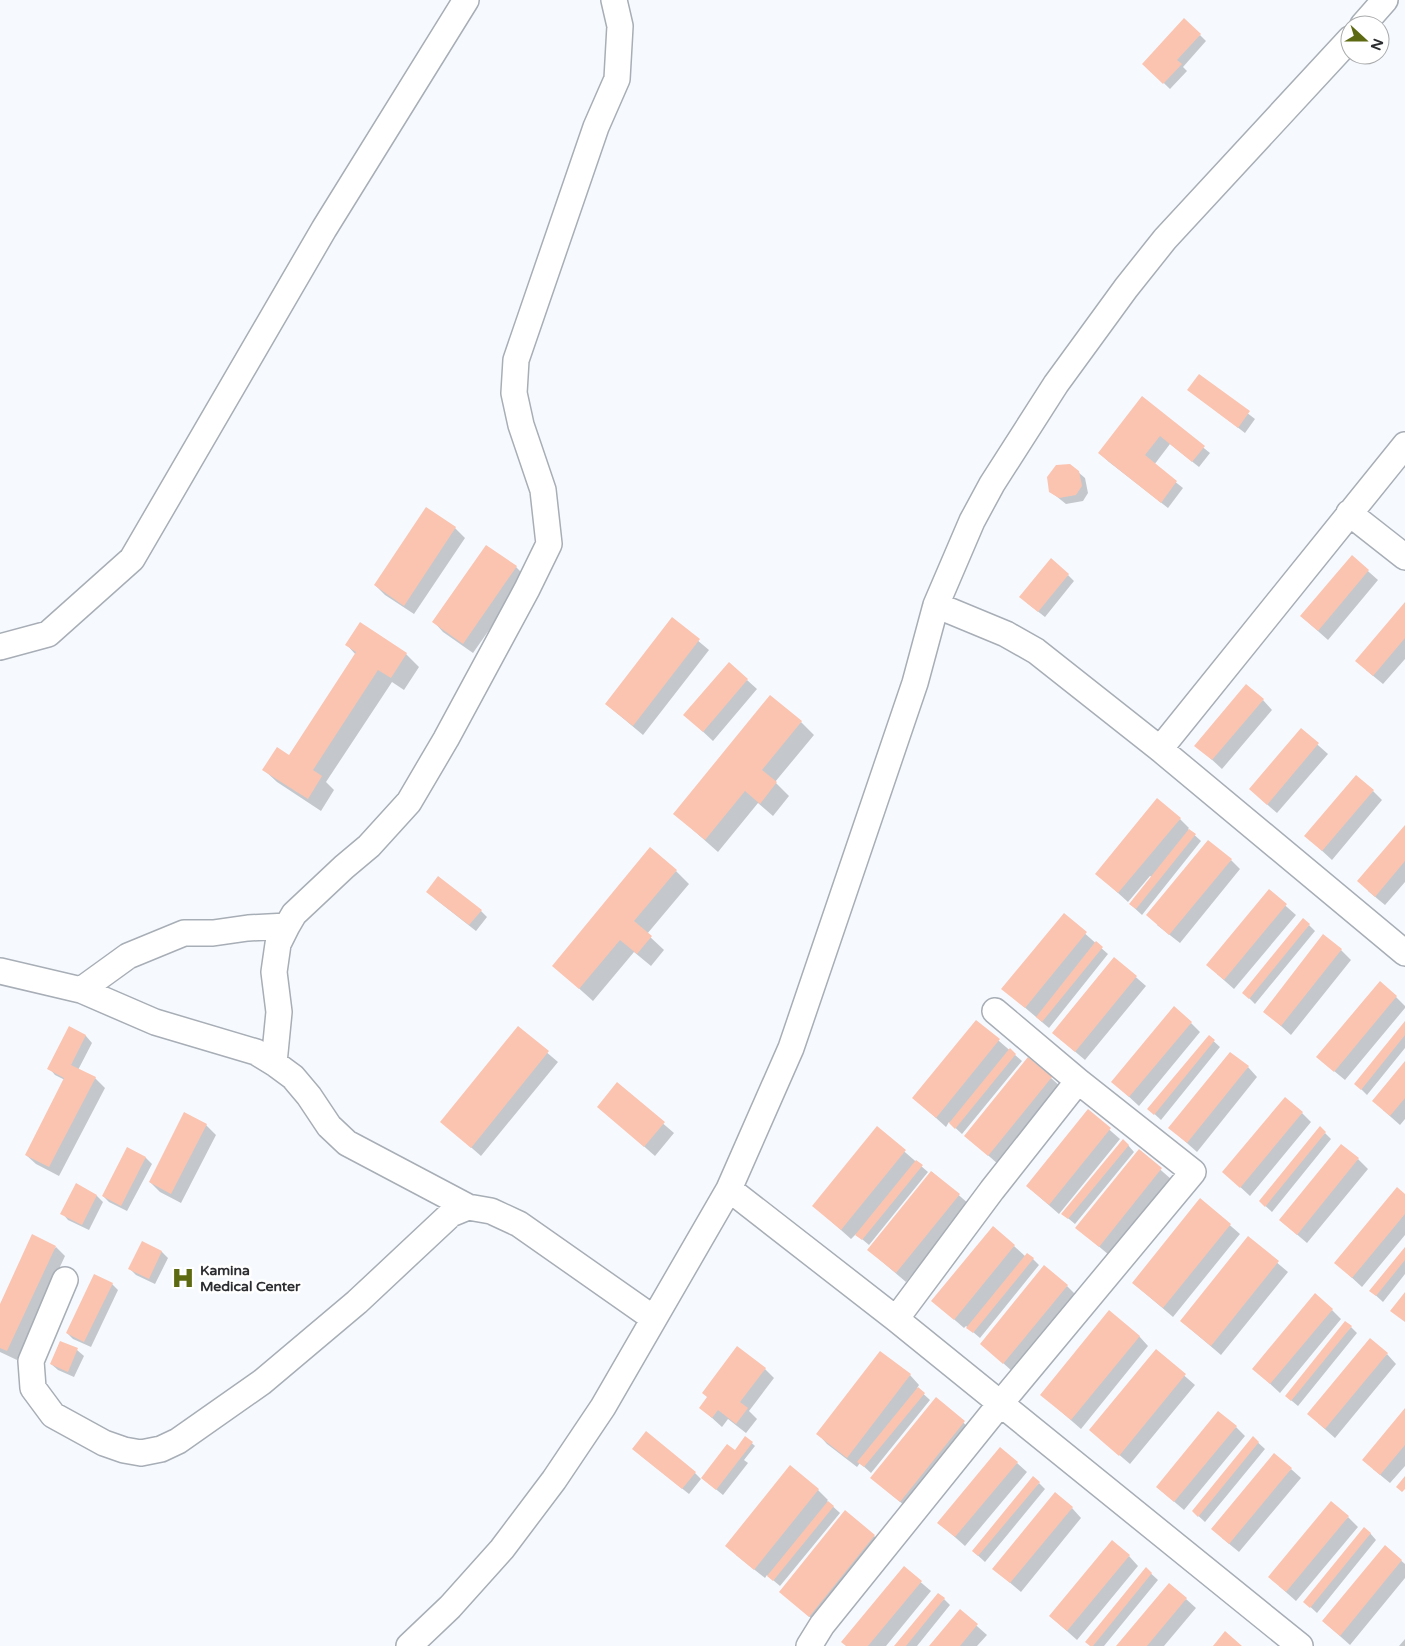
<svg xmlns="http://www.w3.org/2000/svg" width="1405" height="1646" font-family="'Varela Round',sans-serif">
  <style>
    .shadow { fill: #0003 }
    .building { fill: #fbc4b0 }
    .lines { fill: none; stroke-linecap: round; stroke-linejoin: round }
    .minor-casing { stroke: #a8aeb6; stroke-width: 28 }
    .minor { stroke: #fff; stroke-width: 25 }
    .labels { text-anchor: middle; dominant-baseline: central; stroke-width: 5; stroke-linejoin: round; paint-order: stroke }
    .poi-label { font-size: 14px; font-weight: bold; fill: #2b2d30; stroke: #fff; text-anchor: start }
  </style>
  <rect width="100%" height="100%" fill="#f6faff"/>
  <path class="shadow" d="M 1200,35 L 1206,41 L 1183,67 L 1187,71 L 1170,89 L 1144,64 Z
    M 1199,376 L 1255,419 L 1245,433 L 1189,390 Z
    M 1142,398 L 1210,453 L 1199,467 L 1170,444 L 1154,465 L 1183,488 L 1168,508 L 1109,462 L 1099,453 Z
    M 1078,472 L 1085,478 L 1088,493 L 1083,501 L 1066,504 L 1051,492 Z
    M 426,509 L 455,528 L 465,538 L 414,614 L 385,595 L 375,585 Z
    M 1352,557 L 1378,580 L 1328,640 L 1301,616 Z
    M 516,567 L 526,577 L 473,653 L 443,632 L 434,622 Z
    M 1068,575 L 1074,581 L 1045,617 L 1027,603 Z
    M 1405,604 L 1405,659 L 1383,684 L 1366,670 Z
    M 672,619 L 709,650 L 643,735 L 606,704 Z
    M 361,624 L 406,654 L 419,667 L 404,690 L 392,682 L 326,782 L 334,790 L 321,811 L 277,782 L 264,770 L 289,756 L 356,655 L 347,645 Z
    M 747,680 L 757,689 L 713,741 L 685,715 Z
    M 1263,700 L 1272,710 L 1222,769 L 1196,745 Z
    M 801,722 L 814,735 L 775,782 L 789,796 L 773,816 L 758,803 L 718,852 L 675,814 Z
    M 1301,730 L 1328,754 L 1277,813 L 1261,799 Z
    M 1373,791 L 1382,800 L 1332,860 L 1306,836 Z
    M 1180,819 L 1189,828 L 1188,829 L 1201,841 L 1142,915 L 1130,904 L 1152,877 L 1150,876 L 1128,902 L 1097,874 Z
    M 1405,827 L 1405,882 L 1385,905 L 1368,891 Z
    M 1231,860 L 1240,869 L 1180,943 L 1157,925 Z
    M 676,871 L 689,884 L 647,934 L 664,950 L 651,966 L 634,952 L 593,1001 L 554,966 Z
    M 1269,891 L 1296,915 L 1234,989 L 1217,974 Z
    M 434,898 L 481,911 L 487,917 L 476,931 Z
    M 1064,915 L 1108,954 L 1049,1028 L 1003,989 Z
    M 1309,925 L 1315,931 L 1255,1004 L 1244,993 Z
    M 1341,950 L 1351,960 L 1291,1035 L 1264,1011 Z
    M 1114,958 L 1146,986 L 1085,1060 L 1053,1033 Z
    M 1380,983 L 1396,997 L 1405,1006 L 1405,1008 L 1345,1080 L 1328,1066 Z
    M 976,1021 L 1022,1061 L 962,1134 L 949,1122 L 946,1127 L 914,1098 Z
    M 1191,1023 L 1200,1032 L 1139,1106 L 1113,1082 Z
    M 1405,1023 L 1405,1048 L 1367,1095 L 1356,1084 Z
    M 70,1028 L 86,1036 L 92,1043 L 78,1070 L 95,1078 L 105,1088 L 59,1176 L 36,1164 L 26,1155 L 65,1080 L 55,1075 L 49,1068 Z
    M 518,1028 L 558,1062 L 481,1156 L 442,1122 Z
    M 1209,1037 L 1220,1047 L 1161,1120 L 1149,1109 Z
    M 1405,1063 L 1405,1119 L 1400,1125 L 1383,1110 Z
    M 1248,1067 L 1257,1077 L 1197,1152 L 1170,1128 Z
    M 1051,1078 L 1061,1087 L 998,1164 L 966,1136 Z
    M 617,1084 L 674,1133 L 655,1156 L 599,1107 Z
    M 1088,1111 L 1120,1139 L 1059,1214 L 1027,1186 Z
    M 1302,1113 L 1311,1122 L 1250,1196 L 1224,1172 Z
    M 206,1125 L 216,1135 L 181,1203 L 160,1192 L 150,1182 Z
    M 877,1128 L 928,1172 L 869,1245 L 856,1234 L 851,1239 L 814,1206 Z
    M 1325,1133 L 1331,1139 L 1272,1212 L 1260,1201 Z
    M 1128,1145 L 1134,1152 L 1075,1224 L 1063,1214 Z
    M 128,1149 L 146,1158 L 152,1164 L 127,1211 L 109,1202 L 103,1196 Z
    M 1139,1151 L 1171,1179 L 1109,1255 L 1077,1228 Z
    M 1358,1159 L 1368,1169 L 1307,1243 L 1280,1220 Z
    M 932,1172 L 969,1204 L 906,1282 L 879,1259 Z
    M 76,1185 L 97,1196 L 103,1202 L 89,1230 L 68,1220 L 62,1213 Z
    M 1405,1196 L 1405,1235 L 1362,1287 L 1336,1263 Z
    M 1201,1200 L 1240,1234 L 1173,1317 L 1133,1283 Z
    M 1248,1238 L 1288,1272 L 1221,1355 L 1181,1321 Z
    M 143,1243 L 162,1252 L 168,1258 L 155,1284 L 136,1275 L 130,1269 Z
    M 1014,1246 L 1026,1257 L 1033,1259 L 1039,1265 L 980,1338 L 966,1326 L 964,1328 L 933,1301 Z
    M 56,1247 L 65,1256 L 17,1360 L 0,1352 L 0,1307 Z
    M 1405,1249 L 1405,1274 L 1383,1302 L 1371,1291 Z
    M 112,1284 L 118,1290 L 91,1347 L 73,1339 L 67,1333 Z
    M 1067,1286 L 1076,1295 L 1013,1372 L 982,1344 Z
    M 1332,1310 L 1341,1319 L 1280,1393 L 1254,1369 Z
    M 1351,1327 L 1357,1333 L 1298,1406 L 1286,1396 Z
    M 1139,1336 L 1148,1346 L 1081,1429 L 1042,1395 Z
    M 60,1342 L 77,1350 L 84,1356 L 74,1377 L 58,1370 L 51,1364 Z
    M 1156,1351 L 1195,1385 L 1130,1464 L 1090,1430 Z
    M 1387,1354 L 1396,1364 L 1335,1438 L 1318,1423 Z
    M 765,1369 L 774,1378 L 749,1411 L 757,1419 L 746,1433 L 728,1419 L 722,1427 L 701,1408 Z
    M 910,1375 L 919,1385 L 917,1388 L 930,1400 L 871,1473 L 860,1463 L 857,1467 L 827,1444 L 818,1434 Z
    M 936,1399 L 974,1432 L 910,1510 L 882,1487 Z
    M 1405,1410 L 1405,1466 L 1390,1483 L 1373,1469 Z
    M 1236,1427 L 1245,1436 L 1184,1510 L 1157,1487 Z
    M 746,1438 L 755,1446 L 744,1460 L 748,1463 L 723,1495 L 702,1478 L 740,1456 Z
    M 1253,1438 L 1265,1449 L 1205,1522 L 1193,1511 Z
    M 640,1455 L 695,1473 L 701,1479 L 689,1494 Z
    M 1017,1463 L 1027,1472 L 965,1546 L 939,1523 Z
    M 790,1467 L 818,1490 L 828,1500 L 827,1501 L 840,1513 L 780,1586 L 767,1575 L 765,1578 L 736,1555 Z
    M 1291,1469 L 1301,1478 L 1239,1552 L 1222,1538 Z
    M 1039,1483 L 1045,1489 L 985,1562 L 973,1551 Z
    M 1072,1508 L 1081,1518 L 1021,1592 L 994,1569 Z
    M 1348,1517 L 1358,1527 L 1296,1601 L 1279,1586 Z
    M 1370,1533 L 1376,1540 L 1317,1613 L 1305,1602 Z
    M 874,1536 L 884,1545 L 819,1625 L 781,1592 Z
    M 1385,1547 L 1405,1564 L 1405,1578 L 1350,1645 L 1323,1621 Z
    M 1129,1556 L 1138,1566 L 1077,1640 L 1050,1616 Z
    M 904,1568 L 931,1591 L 886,1646 L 847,1646 Z
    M 1146,1569 L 1158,1580 L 1104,1646 L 1090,1646 Z
    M 944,1599 L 950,1605 L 917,1646 L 896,1646 Z
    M 1186,1599 L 1196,1608 L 1164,1646 L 1118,1646 Z
    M 960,1611 L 987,1635 L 977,1646 L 931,1646 Z
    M 1405,1639 L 1405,1646 L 1399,1646 Z"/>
  <path class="building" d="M 1184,18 L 1201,34 L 1177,60 L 1182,64 L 1163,84 L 1142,64 Z
    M 1199,374 L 1250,411 L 1238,428 L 1187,390 Z
    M 1142,396 L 1205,446 L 1192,462 L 1160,436 L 1145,455 L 1177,481 L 1161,503 L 1098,453 Z
    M 1070,464 L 1079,471 L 1082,486 L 1076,495 L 1059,498 L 1049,492 L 1047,477 L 1056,465 Z
    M 426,507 L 456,527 L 404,606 L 374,585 Z
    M 486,545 L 517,566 L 463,644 L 432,622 Z
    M 1352,555 L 1369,570 L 1318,631 L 1300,616 Z
    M 1051,558 L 1069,574 L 1038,612 L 1019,597 Z
    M 1405,602 L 1405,638 L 1373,676 L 1355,661 Z
    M 672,617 L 700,639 L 633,726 L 605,704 Z
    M 360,622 L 407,653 L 391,678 L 378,670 L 313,770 L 322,776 L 308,799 L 262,770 L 277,747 L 289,755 L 356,652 L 345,645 Z
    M 729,662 L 748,679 L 703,732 L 683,715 Z
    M 1246,684 L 1264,699 L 1212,760 L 1194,746 Z
    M 770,695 L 802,721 L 762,770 L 777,782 L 760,804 L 745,791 L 705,840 L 673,814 Z
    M 1301,728 L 1319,743 L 1267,805 L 1249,789 Z
    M 1356,775 L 1374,790 L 1322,851 L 1304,836 Z
    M 1157,798 L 1181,818 L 1118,893 L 1095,874 Z
    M 1405,825 L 1405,861 L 1375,897 L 1357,881 Z
    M 1189,829 L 1196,834 L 1136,909 L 1129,904 Z
    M 1208,840 L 1232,859 L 1169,935 L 1146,915 Z
    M 650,847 L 677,870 L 634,921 L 652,936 L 637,954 L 620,940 L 579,989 L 552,966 Z
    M 438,876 L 482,910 L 469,925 L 426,892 Z
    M 1269,889 L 1287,904 L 1224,980 L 1206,965 Z
    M 1064,913 L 1087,932 L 1025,1008 L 1001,989 Z
    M 1303,918 L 1310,924 L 1249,999 L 1242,993 Z
    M 1323,934 L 1342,949 L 1281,1026 L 1263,1012 Z
    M 1096,941 L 1103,947 L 1042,1022 L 1036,1017 Z
    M 1114,957 L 1137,976 L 1075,1052 L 1052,1033 Z
    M 1380,981 L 1397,996 L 1334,1072 L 1316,1057 Z
    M 1174,1006 L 1192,1022 L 1129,1097 L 1111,1082 Z
    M 976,1020 L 1000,1039 L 936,1118 L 912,1098 Z
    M 1405,1021 L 1405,1035 L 1361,1090 L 1354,1084 Z
    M 69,1026 L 86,1035 L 71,1065 L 96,1077 L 49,1167 L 25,1155 L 64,1078 L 47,1069 Z
    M 518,1026 L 549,1051 L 471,1148 L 440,1122 Z
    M 1209,1035 L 1215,1040 L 1154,1115 L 1147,1109 Z
    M 1010,1048 L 1016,1054 L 955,1129 L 949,1123 Z
    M 1230,1052 L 1249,1066 L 1187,1143 L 1168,1128 Z
    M 1028,1057 L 1052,1077 L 988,1156 L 964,1136 Z
    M 1405,1061 L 1405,1098 L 1390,1116 L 1372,1101 Z
    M 617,1082 L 665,1122 L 644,1147 L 597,1107 Z
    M 1285,1097 L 1303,1112 L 1240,1188 L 1222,1172 Z
    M 1088,1109 L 1111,1128 L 1049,1205 L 1026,1186 Z
    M 184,1112 L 207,1124 L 171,1194 L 149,1182 Z
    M 877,1126 L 906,1150 L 841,1230 L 812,1206 Z
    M 1320,1126 L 1326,1132 L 1265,1207 L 1259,1201 Z
    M 1123,1139 L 1129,1145 L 1068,1219 L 1061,1214 Z
    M 1341,1144 L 1359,1158 L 1297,1235 L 1279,1220 Z
    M 127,1147 L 146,1157 L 121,1206 L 102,1196 Z
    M 1139,1149 L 1162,1168 L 1099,1247 L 1075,1228 Z
    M 916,1160 L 923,1165 L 862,1240 L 855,1235 Z
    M 931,1171 L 960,1194 L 896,1273 L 867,1250 Z
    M 76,1183 L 97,1195 L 82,1225 L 60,1214 Z
    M 1397,1187 L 1405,1194 L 1405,1214 L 1352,1278 L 1334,1263 Z
    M 1200,1198 L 1231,1224 L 1163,1308 L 1132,1283 Z
    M 993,1226 L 1015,1245 L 954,1320 L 931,1301 Z
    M 32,1234 L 56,1246 L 7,1351 L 0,1348 L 0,1304 Z
    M 1248,1236 L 1279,1261 L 1211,1346 L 1180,1321 Z
    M 142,1241 L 162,1251 L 149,1279 L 128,1269 Z
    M 1405,1247 L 1405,1260 L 1376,1296 L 1369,1291 Z
    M 1027,1253 L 1034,1258 L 973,1333 L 966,1328 Z
    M 1044,1265 L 1068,1285 L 1003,1364 L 980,1344 Z
    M 94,1274 L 113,1283 L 84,1342 L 66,1333 Z
    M 1405,1292 L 1405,1322 L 1390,1311 Z
    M 1315,1293 L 1333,1309 L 1270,1384 L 1252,1369 Z
    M 1109,1310 L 1140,1336 L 1071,1420 L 1040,1395 Z
    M 1345,1321 L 1352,1326 L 1291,1401 L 1285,1396 Z
    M 1370,1338 L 1388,1353 L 1325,1429 L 1307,1414 Z
    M 60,1341 L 78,1348 L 68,1372 L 50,1364 Z
    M 737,1346 L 766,1368 L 740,1402 L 748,1408 L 736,1424 L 718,1410 L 712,1418 L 699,1408 L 707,1397 L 702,1393 Z
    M 1156,1349 L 1186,1374 L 1119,1456 L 1089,1430 Z
    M 880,1351 L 911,1374 L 847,1458 L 816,1434 Z
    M 918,1387 L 925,1393 L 864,1467 L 857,1462 Z
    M 936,1397 L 965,1421 L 900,1502 L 870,1478 Z
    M 1405,1408 L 1405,1445 L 1380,1475 L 1362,1460 Z
    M 1218,1411 L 1237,1426 L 1174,1502 L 1156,1487 Z
    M 646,1431 L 696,1472 L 682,1489 L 632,1449 Z
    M 745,1436 L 753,1442 L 716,1490 L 701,1478 L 727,1444 L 735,1450 Z
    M 1253,1436 L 1259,1442 L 1198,1517 L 1192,1511 Z
    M 1000,1447 L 1018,1462 L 955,1537 L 937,1523 Z
    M 1274,1453 L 1292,1468 L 1229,1544 L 1211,1529 Z
    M 790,1465 L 819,1489 L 754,1570 L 725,1546 Z
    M 1033,1476 L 1040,1482 L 978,1556 L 972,1551 Z
    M 1405,1476 L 1405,1489 L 1402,1492 L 1396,1487 Z
    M 1055,1492 L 1073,1507 L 1010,1583 L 992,1569 Z
    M 828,1501 L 834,1506 L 773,1581 L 767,1576 Z
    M 1331,1501 L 1349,1516 L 1286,1592 L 1268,1577 Z
    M 845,1510 L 875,1535 L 809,1617 L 779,1592 Z
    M 1364,1527 L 1371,1533 L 1310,1608 L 1303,1602 Z
    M 1112,1540 L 1130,1555 L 1067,1631 L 1049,1616 Z
    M 1385,1545 L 1402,1560 L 1340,1636 L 1322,1621 Z
    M 904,1566 L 922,1581 L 868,1646 L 846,1646 L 841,1642 Z
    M 1146,1567 L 1152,1573 L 1093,1646 L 1090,1646 L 1085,1642 Z
    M 1169,1583 L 1187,1598 L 1147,1646 L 1116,1646 Z
    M 938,1593 L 945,1598 L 906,1646 L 894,1646 Z
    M 960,1609 L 978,1624 L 960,1646 L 929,1646 Z
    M 1225,1631 L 1242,1646 L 1213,1646 Z"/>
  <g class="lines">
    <defs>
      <path id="minor" d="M 1363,25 L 1385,0
        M 1349,513 L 1405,557
        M 936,605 L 1006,634 L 1036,651 L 1160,749 L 1405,953
        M 0,647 L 48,634 L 132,559 L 324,229 L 466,0
        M 1160,749 L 1405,445
        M 0,971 L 81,990 L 155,1022 L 256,1052 L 274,1063 L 293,1077 L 309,1096 L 329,1126 L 347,1143 L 468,1207 L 491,1211 L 519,1224 L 653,1318
        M 81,990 L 128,956 L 184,933 L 213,933 L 248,928 L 287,926
        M 274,1063 L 279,1012 L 274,972 L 278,944 L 287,926 L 294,914 L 344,867 L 369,846 L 409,802 L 446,739 L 527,589 L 549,544 L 543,490 L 521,425 L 514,393 L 516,360 L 596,127 L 617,79 L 620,26 L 614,0
        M 729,1189 L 896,1319 L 1300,1646
        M 65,1280 L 31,1361 L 33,1388 L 53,1415 L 104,1443 L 124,1450 L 141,1453 L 161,1449 L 178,1441 L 262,1382 L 357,1302 L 451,1214 L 468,1207
        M 896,1319 L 992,1190 L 1078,1081
        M 409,1646 L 450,1607 L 502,1549 L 554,1480 L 603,1407 L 729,1189 L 791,1048 L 915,683 L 936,605 L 972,521 L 992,484 L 1056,384 L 1126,288 L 1165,239 L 1350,39
        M 809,1646 L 822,1625 L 1000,1404 L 1193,1172 L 1078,1081 L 995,1011"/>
    </defs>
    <use href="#minor" class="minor-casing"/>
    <use href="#minor" class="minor"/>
  </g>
  <defs>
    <symbol id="hospital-bare" viewBox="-9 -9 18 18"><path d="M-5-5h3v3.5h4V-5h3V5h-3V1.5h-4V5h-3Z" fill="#5e6a11" stroke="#fff" stroke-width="2.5" paint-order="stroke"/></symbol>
  </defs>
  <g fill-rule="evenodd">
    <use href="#hospital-bare" x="167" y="1262" width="32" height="32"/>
  </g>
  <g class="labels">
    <g class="poi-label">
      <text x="200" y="1270">Kamina<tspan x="200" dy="16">Medical Center</tspan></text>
    </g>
  </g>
  <g transform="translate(1365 40) rotate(111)"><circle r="24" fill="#ffffff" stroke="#aaabac"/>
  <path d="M0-4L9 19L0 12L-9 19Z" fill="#5e6a11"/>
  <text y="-8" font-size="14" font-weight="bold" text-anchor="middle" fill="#2b2d30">N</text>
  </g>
</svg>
